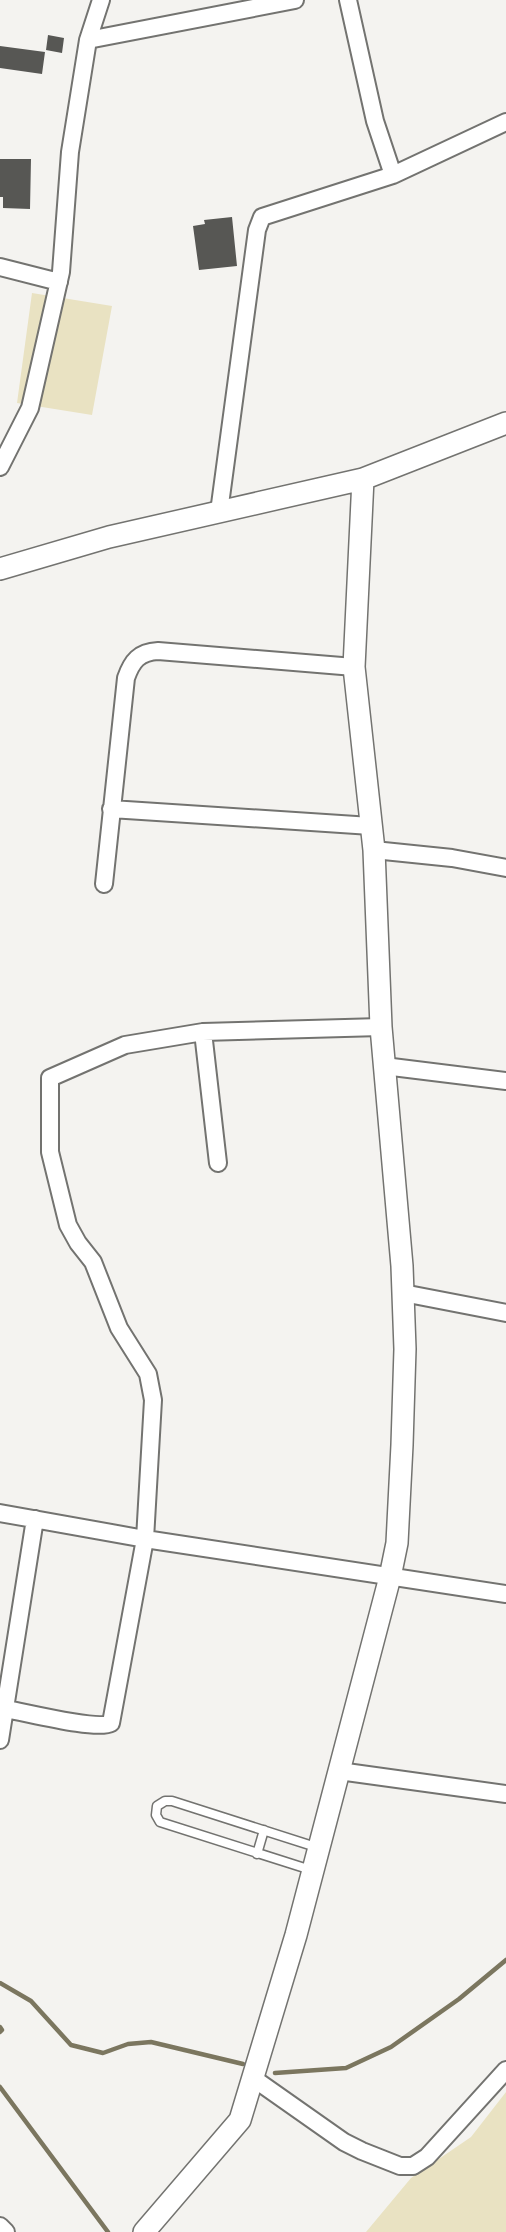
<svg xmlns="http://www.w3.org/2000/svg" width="506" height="2232" font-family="Montserrat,sans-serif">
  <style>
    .green { fill: #e9e2c2 }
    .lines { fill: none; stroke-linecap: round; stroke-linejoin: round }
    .stream { stroke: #7b765f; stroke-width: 4.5 }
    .building { fill: #575754 }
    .service-casing { stroke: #737370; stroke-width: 11 }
    .minor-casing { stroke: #737370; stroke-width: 20 }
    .tertiary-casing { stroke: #737370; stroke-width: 24 }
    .service { stroke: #fff; stroke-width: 8 }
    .minor { stroke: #fff; stroke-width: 16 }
    .tertiary { stroke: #fff; stroke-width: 21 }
  </style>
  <rect width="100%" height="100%" fill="#f4f3f0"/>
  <path class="green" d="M 32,293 L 112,306 L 92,415 L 17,403 Z
    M 506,2092 L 506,2232 L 366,2232 L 411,2178 L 471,2137 Z"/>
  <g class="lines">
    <path class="stream" d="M 0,1983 L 31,2001 L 71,2045 L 103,2053 L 128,2044 L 151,2042 L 243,2064
      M 0,2027 L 2,2030 L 0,2032
      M 275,2073 L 346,2068 L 391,2047 L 459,1999 L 506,1960
      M 0,2087 L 108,2232"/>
  </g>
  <path class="building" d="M 48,35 L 64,38 L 62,53 L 46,50 Z
    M 0,46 L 45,52 L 42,74 L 0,68 Z
    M 0,159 L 31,159 L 30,209 L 3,208 L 3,197 L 0,197 Z
    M 232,217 L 237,266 L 199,270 L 193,226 L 205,224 L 204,220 Z"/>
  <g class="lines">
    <defs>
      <path id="service" d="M 257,1854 L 264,1830
        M 311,1870 L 160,1822 L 156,1815 L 157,1806 L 165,1801 L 172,1801 L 319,1848"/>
      <path id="minor" d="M 348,0 L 375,121 L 393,175
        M 88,40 L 295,0
        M 0,267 L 59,282
        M 0,467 L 30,408 L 61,272 L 70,152 L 88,40 L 101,0
        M 219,512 L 257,230 L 262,217 L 393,175 L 506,122
        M 111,809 L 371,826
        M 374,850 L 452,858 L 506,868
        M 104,884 L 126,678 C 132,661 139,652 158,651 L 354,667
        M 203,1032 L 218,1163
        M 384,1066 L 506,1081
        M 403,1293 L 506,1313
        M 0,1513 L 145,1539 L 506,1594
        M 5,1709 C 25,1712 97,1731 111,1723 L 145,1539 L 153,1400 L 148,1374 L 119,1328 L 93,1262 L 78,1243 L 68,1225 L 50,1152 L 50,1078 L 125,1045 L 203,1032 L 381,1027
        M 0,1740 L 35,1519
        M 339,1771 L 506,1794
        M 253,2078 L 344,2142 L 362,2151 L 400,2166 L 413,2166 L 427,2157 L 506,2070
        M 0,2226 L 6,2232"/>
      <path id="tertiary" d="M 0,569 L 109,537 L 363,479
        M 144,2232 L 240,2120 L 296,1935 L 390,1577 L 397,1543 L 402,1445 L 405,1349 L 402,1266 L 381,1027 L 374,850 L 354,667 L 363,479 L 506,423"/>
    </defs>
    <use href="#service" class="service-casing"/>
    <use href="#minor" class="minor-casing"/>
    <use href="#tertiary" class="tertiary-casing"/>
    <use href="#service" class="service"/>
    <use href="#minor" class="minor"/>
    <use href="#tertiary" class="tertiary"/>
  </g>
</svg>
